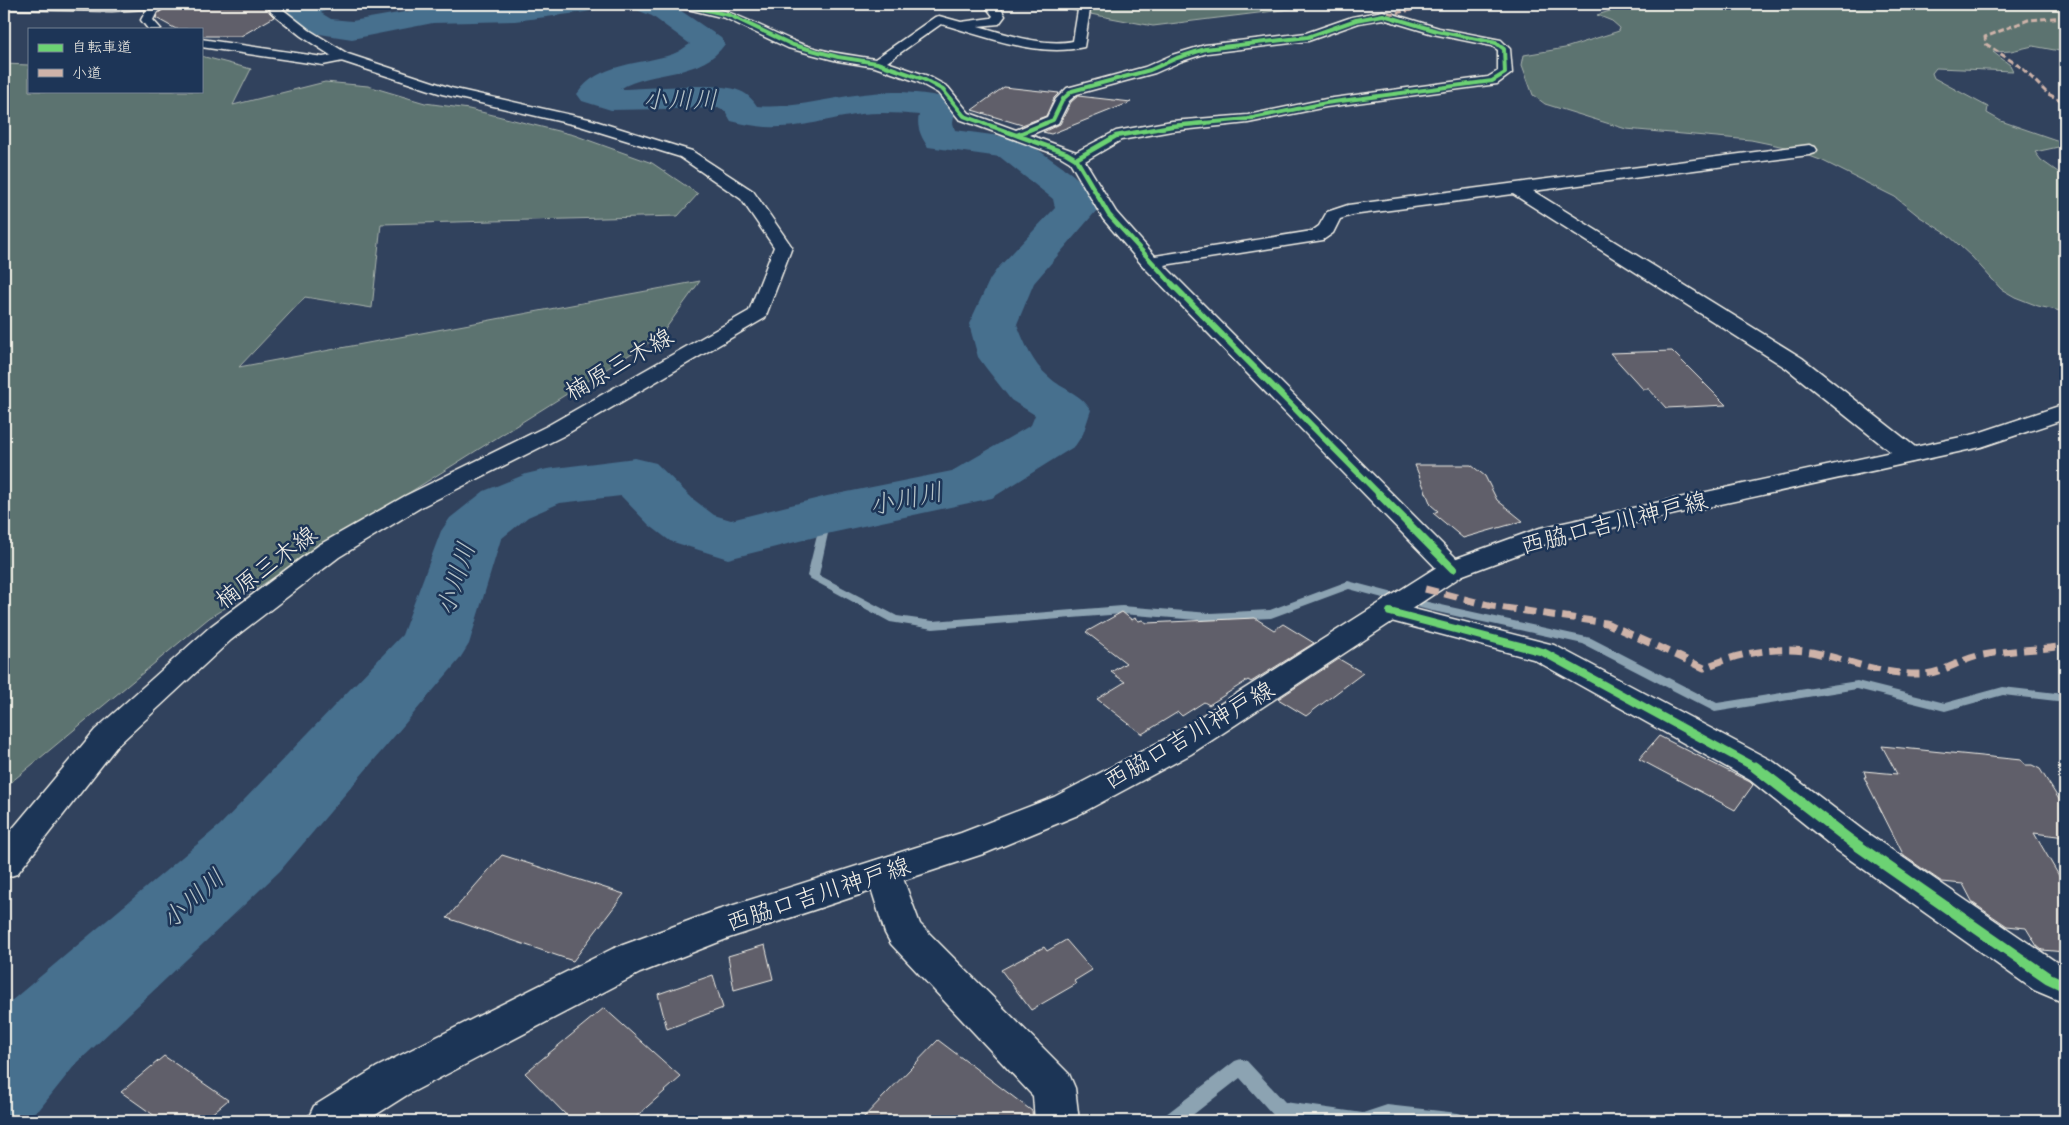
<svg xmlns="http://www.w3.org/2000/svg" width="2069" height="1125" font-family="Caveat,'Klee One',sans-serif">
  <style>
    .green { fill: #5c736f; stroke: #a8b2ac }
    .lines { fill: none; stroke-linecap: round; stroke-linejoin: round }
    .stream { fill: #8ca3b2; fill-rule: evenodd }
    .river { fill: #466f8e; fill-rule: evenodd }
    .building { fill: #615f6b; stroke: #f4f1e8 }
    .minor-casing { stroke: #f4f1e8; stroke-width: 3 }
    .secondary-casing { stroke: #f4f1e8; stroke-width: 3 }
    .minor { fill: #1d3557; fill-rule: evenodd }
    .secondary { fill: #1d3557; fill-rule: evenodd }
    .quiet-far1 { stroke: #ceb3a9; stroke-width: 3; stroke-dasharray: 6 3; stroke-linecap: butt }
    .quiet { stroke: #ceb3a9; stroke-width: 7; stroke-dasharray: 13 7; stroke-linecap: butt }
    .cycleway-far4-casing { stroke: #1d3557; stroke-width: 5 }
    .cycleway-far3-casing { stroke: #1d3557; stroke-width: 6 }
    .cycleway-far2-casing { stroke: #1d3557; stroke-width: 9 }
    .cycleway-far1-casing { stroke: #1d3557; stroke-width: 11 }
    .cycleway-casing { stroke: #1d3557; stroke-width: 14 }
    .cycleway-far4 { stroke: #6cd273; stroke-width: 4 }
    .cycleway-far3 { stroke: #6cd273; stroke-width: 4.5 }
    .cycleway-far2 { stroke: #6cd273; stroke-width: 6 }
    .cycleway-far1 { stroke: #6cd273; stroke-width: 8 }
    .cycleway { stroke: #6cd273; stroke-width: 11 }
    .labels { text-anchor: middle; dominant-baseline: central; stroke-width: 5; stroke-linejoin: round; paint-order: stroke }
    .street-label { font-size: 24px; fill: #f4f1e8; stroke: #1d3557 }
    .water-label { font-size: 25px; font-style: italic; fill: #b7c4c8; stroke: #1d3557 }
  </style>
  <rect width="100%" height="100%" fill="#31425d"/>
  <filter id="ink" filterUnits="userSpaceOnUse"><feTurbulence type="fractalNoise" baseFrequency=".02" numOctaves="2"/><feDisplacementMap in="SourceGraphic" scale="10" xChannelSelector="R" yChannelSelector="G"/><feConvolveMatrix kernelMatrix="1 2 1 2 8 2 1 2 1" color-interpolation-filters="sRGB"/></filter>
  <g filter="url(#ink)">
    <path class="green" d="M 1038,4 L 1331,4 L 1153,26 Z
      M 1632,4 L 2065,4 L 2065,52 L 2033,46 L 2011,51 L 1993,52 L 2010,65 L 2013,71 L 1936,68 L 1932,73 L 1934,78 L 1988,107 L 1987,113 L 2001,121 L 2065,143 L 2063,146 L 2035,152 L 2041,160 L 2065,177 L 2065,312 L 2038,306 L 2015,297 L 2001,289 L 1972,257 L 1947,234 L 1920,217 L 1895,197 L 1823,161 L 1785,147 L 1751,140 L 1626,129 L 1545,104 L 1533,95 L 1522,65 L 1524,55 L 1565,48 L 1619,31 L 1620,28 L 1612,21 L 1597,15 Z
      M 201,56 L 251,69 L 233,105 L 325,82 L 368,86 L 425,103 L 469,109 L 574,135 L 652,163 L 698,194 L 678,216 L 381,224 L 372,308 L 305,297 L 239,367 L 700,281 L 661,335 L 209,618 L 4,788 L 4,64 L 29,65 L 29,91 L 201,91 Z"/>
    <g class="lines">
      <path class="stream" d="M 827,512 L 832,515 L 819,575 L 897,616 L 933,621 L 1122,606 L 1210,613 L 1270,610 L 1348,581 L 1428,602 L 1591,638 L 1717,703 L 1857,681 L 1945,703 L 2003,687 L 2065,694 L 2065,702 L 2003,695 L 1945,711 L 1857,689 L 1715,712 L 1583,644 L 1428,610 L 1349,589 L 1271,618 L 1210,621 L 1122,614 L 933,629 L 890,622 L 809,578 L 807,576 L 822,515 Z
        M 1241,1059 L 1247,1061 L 1285,1102 L 1363,1113 L 1387,1105 L 1458,1113 L 1464,1115 L 1467,1121 L 1302,1121 L 1274,1116 L 1240,1078 L 1185,1121 L 1162,1121 L 1165,1115 L 1235,1061 Z"/>
      <path class="river" d="M 296,4 L 330,4 L 326,10 L 321,13 L 331,19 L 352,21 L 433,7 L 599,4 L 595,10 L 585,12 L 515,21 L 433,23 L 352,39 L 313,33 L 291,18 L 287,12 Z
        M 633,4 L 671,4 L 721,38 L 725,44 C 701,79 652,69 620,89 C 646,89 719,81 740,91 C 748,94 753,100 757,106 C 794,109 827,98 863,94 C 892,90 924,92 951,99 L 956,106 L 953,123 L 955,130 L 1023,139 L 1072,174 L 1087,187 L 1093,196 L 1097,210 L 1034,283 L 1017,324 C 1025,344 1032,363 1049,377 C 1064,391 1078,391 1091,410 L 1083,434 L 1075,446 L 992,498 L 831,533 L 728,559 L 670,541 L 649,525 L 621,496 L 560,503 L 528,517 L 501,539 L 469,644 L 459,660 L 280,871 L 75,1065 L 39,1110 L 11,1121 L 4,1121 L 4,1007 L 220,825 L 402,635 L 441,531 L 450,518 L 484,491 L 526,474 L 547,469 L 635,458 L 656,463 L 693,499 L 714,515 L 731,520 L 827,496 L 952,471 L 1031,425 L 1035,415 L 1011,400 L 986,368 L 978,357 L 969,324 L 990,279 L 997,269 L 1055,208 L 1053,199 L 1000,157 L 928,147 C 921,137 916,127 919,115 C 900,113 880,112 861,114 C 810,122 784,135 731,121 L 725,111 L 720,108 L 611,110 L 582,101 L 577,94 C 599,62 640,65 673,54 C 679,52 685,47 690,44 L 652,16 L 637,10 Z"/>
    </g>
    <path class="building" d="M 172,4 L 267,4 L 269,12 L 274,17 L 241,36 L 201,36 L 201,29 L 176,29 L 156,18 L 158,13 Z
      M 1004,87 L 1059,93 L 1054,98 L 1046,116 L 1022,125 L 972,110 Z
      M 1078,96 L 1131,102 L 1051,134 L 1043,132 L 1060,124 L 1071,102 Z
      M 1672,351 L 1726,405 L 1666,408 L 1649,389 L 1643,389 L 1610,353 Z
      M 1415,465 L 1471,465 L 1485,476 L 1497,500 L 1523,521 L 1463,538 L 1433,513 L 1438,511 L 1431,505 Z
      M 1122,612 L 1132,620 L 1135,618 L 1139,621 L 1142,620 L 1147,623 L 1255,618 L 1274,630 L 1283,624 L 1314,643 L 1251,682 L 1248,680 L 1209,705 L 1204,702 L 1182,716 L 1178,712 L 1142,734 L 1097,699 L 1125,682 L 1111,672 L 1126,663 L 1086,632 Z
      M 1339,659 L 1363,673 L 1306,716 L 1278,699 Z
      M 1659,736 L 1750,782 L 1753,785 L 1735,810 L 1639,759 Z
      M 1882,746 L 2021,760 L 2025,765 L 2032,765 L 2040,769 L 2065,809 L 2065,837 L 2034,833 L 2065,886 L 2065,952 L 2042,950 L 2037,946 L 2026,928 L 2007,926 L 1973,903 L 1963,884 L 1942,882 L 1904,856 L 1864,777 L 1866,777 L 1864,771 L 1897,774 Z
      M 502,855 L 624,894 L 573,961 L 447,918 Z
      M 1066,940 L 1092,970 L 1074,981 L 1076,984 L 1031,1010 L 1001,970 L 1044,947 L 1047,951 Z
      M 765,945 L 773,979 L 734,990 L 728,956 Z
      M 713,975 L 723,1008 L 667,1029 L 658,994 Z
      M 604,1008 L 681,1077 L 631,1121 L 572,1121 L 525,1073 Z
      M 938,1040 L 1032,1111 L 1033,1121 L 860,1121 Z
      M 164,1056 L 228,1100 L 203,1121 L 162,1121 L 121,1092 Z"/>
    <g class="lines">
      <defs>
        <path id="minor" d="M 4,4 L 170,4 L 157,12 L 153,20 L 161,29 L 148,29 L 141,20 L 147,9 L 112,11 L 4,9 Z
          M 673,4 C 720,1 755,25 796,42 C 821,52 849,55 875,59 L 935,17 L 939,16 L 961,22 L 991,18 L 993,16 L 984,4 L 998,4 L 1005,16 L 999,24 L 978,26 C 1007,34 1043,47 1073,41 L 1079,4 L 1091,4 L 1084,47 C 1037,58 985,36 941,24 L 887,62 L 928,76 L 948,87 L 969,113 L 1016,130 L 1047,117 L 1056,99 L 1067,88 L 1145,67 L 1172,55 L 1205,45 L 1306,33 L 1352,17 L 1383,11 L 1439,28 L 1501,40 L 1510,49 L 1512,73 L 1497,84 L 1326,107 L 1248,123 L 1172,131 L 1121,140 L 1085,161 L 1116,212 L 1155,256 L 1312,231 L 1319,226 L 1327,212 L 1348,205 L 1809,145 L 1815,147 L 1817,150 L 1815,153 L 1809,155 L 1533,191 L 1802,358 L 1919,450 L 1922,455 L 1919,460 L 1910,462 L 1901,460 L 1786,368 L 1513,194 L 1352,215 L 1340,219 L 1333,233 L 1323,240 L 1164,265 L 1467,569 L 1463,575 L 1453,577 L 1443,575 L 1143,266 L 1103,219 L 1070,162 L 1060,156 L 959,119 L 938,93 L 918,82 L 875,67 L 838,61 L 788,48 L 725,18 L 675,6 ZM 1383,19 L 1433,34 L 1492,46 L 1498,50 L 1498,71 L 1488,77 L 1326,99 L 1248,115 L 1172,121 L 1116,131 L 1076,152 L 1030,135 L 1058,123 L 1069,101 L 1077,94 L 1155,73 L 1182,61 L 1207,53 L 1308,41 L 1359,23 Z
          M 201,39 L 323,57 L 343,53 L 350,57 L 348,60 L 323,65 L 201,47 Z
          M 1390,603 L 1554,645 L 1774,762 L 1864,831 L 2065,968 L 2065,1003 L 2034,990 L 1838,851 L 1750,780 L 1533,659 L 1380,618 L 1376,612 L 1380,606 Z
          M 884,858 L 897,862 L 920,924 L 1069,1074 L 1075,1088 L 1079,1121 L 1035,1121 L 1033,1096 L 891,944 L 885,933 L 866,872 L 871,862 Z"/>
        <path id="secondary" d="M 269,4 L 281,4 L 281,8 L 309,30 L 348,54 L 451,88 L 589,119 L 692,151 L 753,191 L 792,247 L 765,318 L 563,436 L 423,506 L 339,557 L 231,640 L 117,746 L 17,874 L 4,878 L 4,839 L 95,730 L 211,626 L 319,545 L 405,496 L 547,426 L 749,311 L 774,247 L 741,199 L 680,157 L 580,126 L 442,94 L 338,60 L 301,36 L 271,12 Z
          M 2065,404 L 2065,419 L 1981,447 L 1557,540 L 1463,575 L 1191,754 L 1078,815 L 986,853 L 729,938 L 640,973 L 407,1095 L 366,1121 L 307,1121 L 314,1106 L 377,1067 L 612,949 L 718,910 L 961,833 L 1054,797 L 1167,738 L 1443,563 L 1540,528 L 1975,434 Z"/>
      </defs>
      <use href="#minor" class="minor-casing"/>
      <use href="#secondary" class="secondary-casing"/>
      <use href="#minor" class="minor"/>
      <use href="#secondary" class="secondary"/>
      <path class="quiet-far1" d="M 1388,14 L 1418,9 L 1432,4
        M 2065,17 L 2028,20 L 1985,37 L 1986,44 L 2022,68 L 2048,94 L 2065,102"/>
      <path class="quiet" d="M 1425,589 L 1492,606 L 1606,623 L 1704,668 C 1738,653 1778,645 1816,653 C 1851,661 1883,675 1920,674 C 1942,674 1957,661 1978,656 C 2006,650 2036,650 2065,646"/>
      <defs>
        <path id="cycleway-far4" d="M 679,4 L 729,15 L 793,45 L 838,57 L 877,63 L 923,79 L 943,90 L 964,116 L 986,124
          M 1043,124 L 1053,120 L 1063,99 L 1072,91 L 1150,70 L 1177,58 L 1205,49 L 1308,37 L 1356,20 L 1383,15 L 1437,31 L 1496,43 L 1504,49 L 1505,73 L 1492,81 L 1326,103 L 1248,119 L 1193,124"/>
        <path id="cycleway-far3" d="M 983,123 L 1066,153 L 1076,159 L 1109,215 L 1173,285
          M 1017,135 L 1046,123
          M 1076,159 L 1116,136 L 1172,126 L 1206,123"/>
        <path id="cycleway-far2" d="M 1172,284 L 1380,495"/>
        <path id="cycleway-far1" d="M 1379,494 L 1453,569
          M 1390,612 L 1543,652 L 1758,769"/>
        <path id="cycleway" d="M 1755,767 L 1851,841 L 2048,978 L 2065,986"/>
      </defs>
      <use href="#cycleway-far4" class="cycleway-far4-casing"/>
      <use href="#cycleway-far3" class="cycleway-far3-casing"/>
      <use href="#cycleway-far2" class="cycleway-far2-casing"/>
      <use href="#cycleway-far1" class="cycleway-far1-casing"/>
      <use href="#cycleway" class="cycleway-casing"/>
      <use href="#cycleway-far4" class="cycleway-far4"/>
      <use href="#cycleway-far3" class="cycleway-far3"/>
      <use href="#cycleway-far2" class="cycleway-far2"/>
      <use href="#cycleway-far1" class="cycleway-far1"/>
      <use href="#cycleway" class="cycleway"/>
    </g>
  </g>
  <g class="labels">
    <g class="street-label">
      <text transform="translate(619 364) rotate(-30)">楠原三木線</text>
      <text transform="translate(1614 523) rotate(-14)">西脇口吉川神戸線</text>
      <text transform="translate(266 567) rotate(-37)">楠原三木線</text>
      <text transform="translate(1189 735) rotate(-30)">西脇口吉川神戸線</text>
      <text transform="translate(818 894) rotate(-18)">西脇口吉川神戸線</text>
    </g>
    <g class="water-label">
      <text x="680" y="100">小川川</text>
      <text transform="translate(906 499) rotate(-12)">小川川</text>
      <text transform="translate(456 579) rotate(-72)">小川川</text>
      <text transform="translate(193 899) rotate(-42)">小川川</text>
    </g>
  </g>
  <rect width="2069" height="1125" fill="none" stroke="#1d3557" stroke-width="20"/>
  <rect x="10" y="10" width="2049" height="1105" fill="none" stroke="#f4f1e8" stroke-width="2" filter="url(#ink)"/>
  <rect x="28" y="28" width="175" height="65" fill="#1d3557" stroke="#738091"/>
  <rect x="38" y="44" width="25" height="8" fill="#6cd273" stroke="#738091"/>
  <text x="72" y="52" font-size="15" fill="#f4f1e8">自転車道</text>
  <rect x="38" y="69" width="25" height="8" fill="#ceb3a9" stroke="#738091"/>
  <text x="72" y="78" font-size="15" fill="#f4f1e8">小道</text>
</svg>
